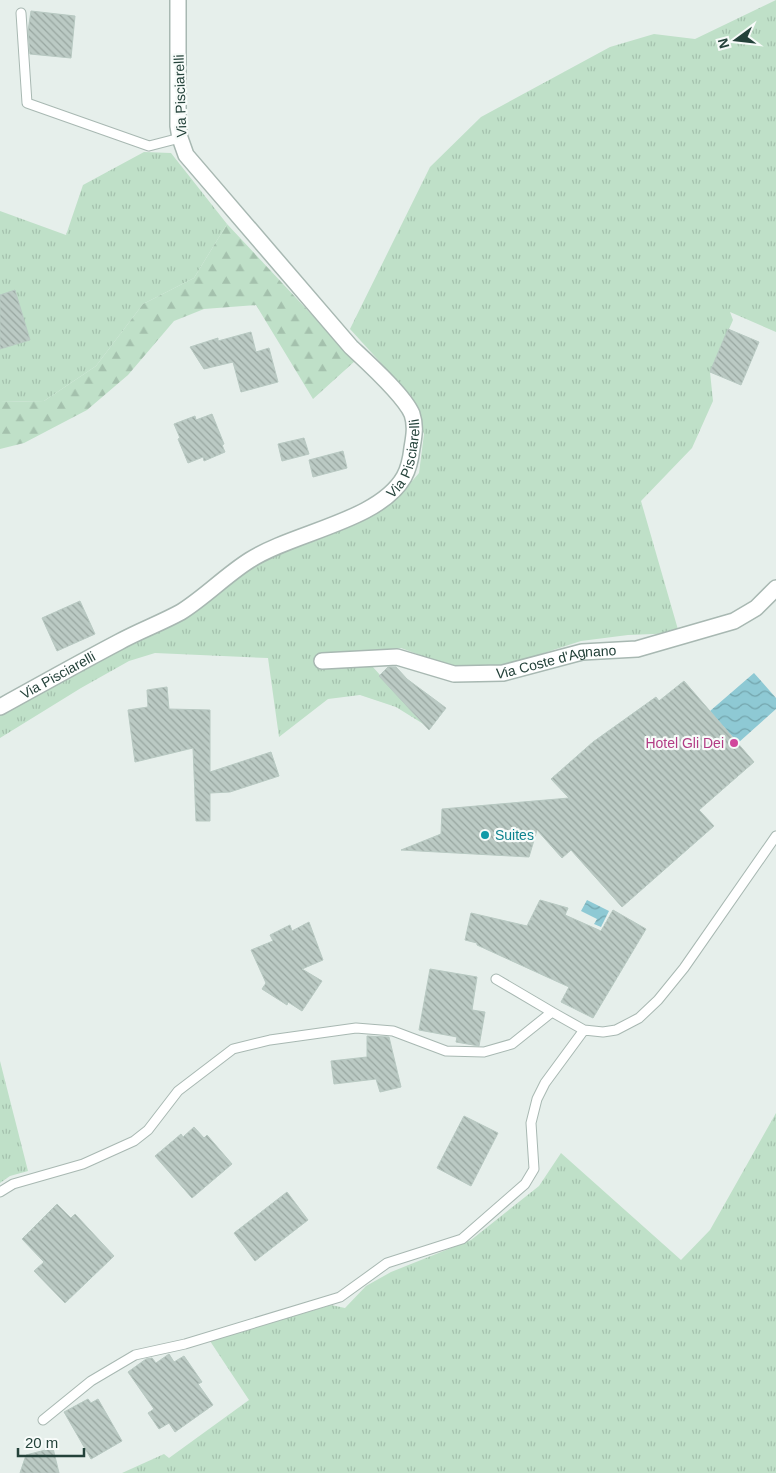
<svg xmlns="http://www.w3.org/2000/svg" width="776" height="1473" font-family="Helvetica,sans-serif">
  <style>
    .grass { fill: url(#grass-tufts) }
    .forest { fill: url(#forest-firs) }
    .water { fill: url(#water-waves) }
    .building { fill: url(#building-back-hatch); stroke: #b8c9c2 }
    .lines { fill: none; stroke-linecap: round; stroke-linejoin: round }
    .lane-casing { stroke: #a8b8b2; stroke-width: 11 }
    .street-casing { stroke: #a8b8b2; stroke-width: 18 }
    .lane { stroke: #fff; stroke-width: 9 }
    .street { stroke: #fff; stroke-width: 15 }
    .hotel-dot { fill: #d1479c; stroke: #f7fbf9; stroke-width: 2 }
    .culture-dot { fill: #0f9aa8; stroke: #f7fbf9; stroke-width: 2 }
    .labels { text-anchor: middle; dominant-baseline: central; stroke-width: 4.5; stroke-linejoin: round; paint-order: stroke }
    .street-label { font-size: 14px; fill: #24423a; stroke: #f7fbf9 }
    .hotel-label { font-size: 14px; fill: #b23c85; stroke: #f7fbf9; text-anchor: end }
    .culture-label { font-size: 14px; fill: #0d838f; stroke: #f7fbf9; text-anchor: start }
  </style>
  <defs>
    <pattern id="grass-tufts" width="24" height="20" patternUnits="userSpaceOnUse" patternTransform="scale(1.25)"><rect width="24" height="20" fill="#bfe0c8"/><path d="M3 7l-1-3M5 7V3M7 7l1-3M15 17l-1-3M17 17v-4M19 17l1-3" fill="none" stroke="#a4c1ad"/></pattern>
    <pattern id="forest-firs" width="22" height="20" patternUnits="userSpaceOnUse" patternTransform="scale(1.25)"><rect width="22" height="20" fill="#bfe0c8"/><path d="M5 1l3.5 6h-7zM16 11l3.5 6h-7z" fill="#a4c1ad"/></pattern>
    <pattern id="water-waves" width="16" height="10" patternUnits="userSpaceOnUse" patternTransform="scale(1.25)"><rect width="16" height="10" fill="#8ec9d4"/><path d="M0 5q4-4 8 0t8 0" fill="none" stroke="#74a5ad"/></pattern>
    <pattern id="building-back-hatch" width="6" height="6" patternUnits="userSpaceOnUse" patternTransform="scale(1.25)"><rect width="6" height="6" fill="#bbcac4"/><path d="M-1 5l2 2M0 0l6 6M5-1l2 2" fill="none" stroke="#98a6a0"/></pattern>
  </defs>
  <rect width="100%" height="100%" fill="#e6efeb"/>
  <path class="grass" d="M 776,0 L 776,332 L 730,312 L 733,320 L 710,372 L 713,401 L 692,448 L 641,501 L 679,633 L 628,635 L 581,641 L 510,664 L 460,670 L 401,648 L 363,656 L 425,725 L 396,707 L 360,695 L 328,699 L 279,737 L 268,658 L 155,653 L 129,661 L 81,688 L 0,738 L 0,716 L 109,654 L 159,632 L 191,613 L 260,562 L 292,546 L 376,513 L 401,494 L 419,473 L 424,434 L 411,396 L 350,329 L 430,167 L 481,117 L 610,47 L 654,34 L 695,39 Z
    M 144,152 L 171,153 L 227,224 L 194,278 L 143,304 L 96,366 L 44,401 L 0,402 L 0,211 L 66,235 L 83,185 Z
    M 0,1061 L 28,1171 L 10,1176 L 0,1183 Z
    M 776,1113 L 776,1473 L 122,1473 L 164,1454 L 169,1458 L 249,1400 L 210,1341 L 331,1305 L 345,1308 L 366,1286 L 391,1272 L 471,1240 L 539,1186 L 561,1153 L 681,1260 L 710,1230 Z"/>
  <path class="forest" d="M 227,224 L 355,361 L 313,399 L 256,305 L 204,309 L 174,321 L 128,375 L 87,410 L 24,443 L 0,449 L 0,402 L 44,401 L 96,366 L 143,304 L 194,278 Z"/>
  <path class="water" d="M 754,673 L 776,698 L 776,709 L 738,743 L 710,711 Z
    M 587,900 L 609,911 L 601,927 L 594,924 L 597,919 L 581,911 Z"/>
  <path class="building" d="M 31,11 L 75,16 L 71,58 L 30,54 L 28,31 Z
    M 15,290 L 30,340 L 0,349 L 0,295 Z
    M 728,329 L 759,342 L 741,385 L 710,372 Z
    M 251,332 L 256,352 L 269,348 L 278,382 L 241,392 L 233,362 L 204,369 L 190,347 L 218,338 L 218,341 Z
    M 212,414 L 224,444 L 222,445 L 225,452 L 204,461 L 203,457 L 188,463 L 178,439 L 180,438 L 174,424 L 195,416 L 196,420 Z
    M 304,438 L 309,454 L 282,461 L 278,444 Z
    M 343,451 L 347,468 L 313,477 L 309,460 Z
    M 80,601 L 95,634 L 57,651 L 42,618 Z
    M 388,667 L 396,667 L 407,679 L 446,708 L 429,730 L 379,676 Z
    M 684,681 L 754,762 L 699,810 L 714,826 L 622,907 L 571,850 L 562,858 L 537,830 L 529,857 L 401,850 L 441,834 L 442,809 L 569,798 L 551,779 L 593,742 L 656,697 L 659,701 Z
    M 167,687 L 169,709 L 210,710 L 210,772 L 271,752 L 279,776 L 230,792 L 210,793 L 210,821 L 196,821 L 193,748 L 135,762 L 128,710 L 148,707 L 147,690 Z
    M 540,900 L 568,908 L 565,915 L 601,931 L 613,910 L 646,929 L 593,1018 L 561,1002 L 569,987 L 477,945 L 477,943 L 465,940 L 471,913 L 527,926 Z
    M 309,922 L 323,960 L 302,969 L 322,981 L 302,1011 L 288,1002 L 287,1005 L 262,989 L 266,983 L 251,950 L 273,941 L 270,935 L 290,925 L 292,931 Z
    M 430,969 L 477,977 L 472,1010 L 485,1012 L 479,1046 L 456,1042 L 457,1037 L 419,1030 Z
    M 367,1036 L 389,1037 L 401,1087 L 380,1092 L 376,1079 L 334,1084 L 331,1061 L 367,1057 Z
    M 464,1116 L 498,1133 L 471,1186 L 437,1168 Z
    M 194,1127 L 204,1138 L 207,1135 L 232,1164 L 192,1198 L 155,1156 L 181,1134 L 183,1137 Z
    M 287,1192 L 308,1220 L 255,1261 L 234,1233 Z
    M 57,1204 L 71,1218 L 75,1214 L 114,1256 L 65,1303 L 34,1271 L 44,1262 L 22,1239 Z
    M 169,1354 L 174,1362 L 184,1356 L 202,1382 L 198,1384 L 213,1405 L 175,1432 L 169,1423 L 159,1429 L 148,1413 L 154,1409 L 128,1372 L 146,1359 L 152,1358 L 156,1363 Z
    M 88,1399 L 91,1403 L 98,1399 L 122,1441 L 91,1459 L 64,1412 Z
    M 53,1448 L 59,1473 L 20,1473 L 26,1455 Z"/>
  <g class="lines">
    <defs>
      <path id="lane" d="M 21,13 L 27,103 L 149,146 L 180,138
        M 496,979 L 552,1012
        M 0,1192 L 13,1184 L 83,1164 L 134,1141 L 148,1130 L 178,1091 L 233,1049 L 270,1040 L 356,1028 L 393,1031 L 446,1051 L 484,1052 L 512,1044 L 552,1012 L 584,1030 L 603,1032 L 616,1030 L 639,1018 L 658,1000 L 684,968 L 776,836
        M 43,1420 L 91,1381 L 135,1355 L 185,1344 L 340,1297 L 387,1263 L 462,1239 L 525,1184 L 534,1169 L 531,1123 L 537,1099 L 545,1083 L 584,1030"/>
      <g id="street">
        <path id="s1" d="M 322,661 L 397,657 L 454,674 L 503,673 L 582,652 L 637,649 L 734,621 L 756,608 L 776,588"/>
        <path id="s2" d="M 0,707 C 40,685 79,663 119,642 C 139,631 161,623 181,612 C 205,597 226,575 250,560 C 294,532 379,521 404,477 C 409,468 411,457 412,448 C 414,436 416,426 412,414 C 404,395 367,362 351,347 L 186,155 L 180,138 L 178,126 L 178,0"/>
      </g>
    </defs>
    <use href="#lane" class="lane-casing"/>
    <use href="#street" class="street-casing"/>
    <use href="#lane" class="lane"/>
    <use href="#street" class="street"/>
  </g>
  <circle class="hotel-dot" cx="734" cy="743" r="5"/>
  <circle class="culture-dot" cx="485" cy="835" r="5"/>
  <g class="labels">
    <g class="street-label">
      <text transform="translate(180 96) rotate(-92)">Via Pisciarelli</text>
      <text stroke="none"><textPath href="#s2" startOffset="486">Via Pisciarelli</textPath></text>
      <text stroke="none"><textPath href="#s1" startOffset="238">Via Coste d'Agnano</textPath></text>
      <text stroke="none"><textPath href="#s2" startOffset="66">Via Pisciarelli</textPath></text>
    </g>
    <g class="hotel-label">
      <text x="724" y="743">Hotel Gli Dei</text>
    </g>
    <g class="culture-label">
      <text x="495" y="835">Suites</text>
    </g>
  </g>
  <g transform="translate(736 40) rotate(255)" stroke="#f7fbf9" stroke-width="4" paint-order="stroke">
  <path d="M0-4L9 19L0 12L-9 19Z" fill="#24423a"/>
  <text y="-8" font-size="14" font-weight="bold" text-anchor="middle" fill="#24423a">N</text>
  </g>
  <path d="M18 1448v8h66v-8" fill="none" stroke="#24423a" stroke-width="2.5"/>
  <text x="25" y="1448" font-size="15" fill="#24423a" stroke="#f7fbf9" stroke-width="4" paint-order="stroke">20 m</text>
</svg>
